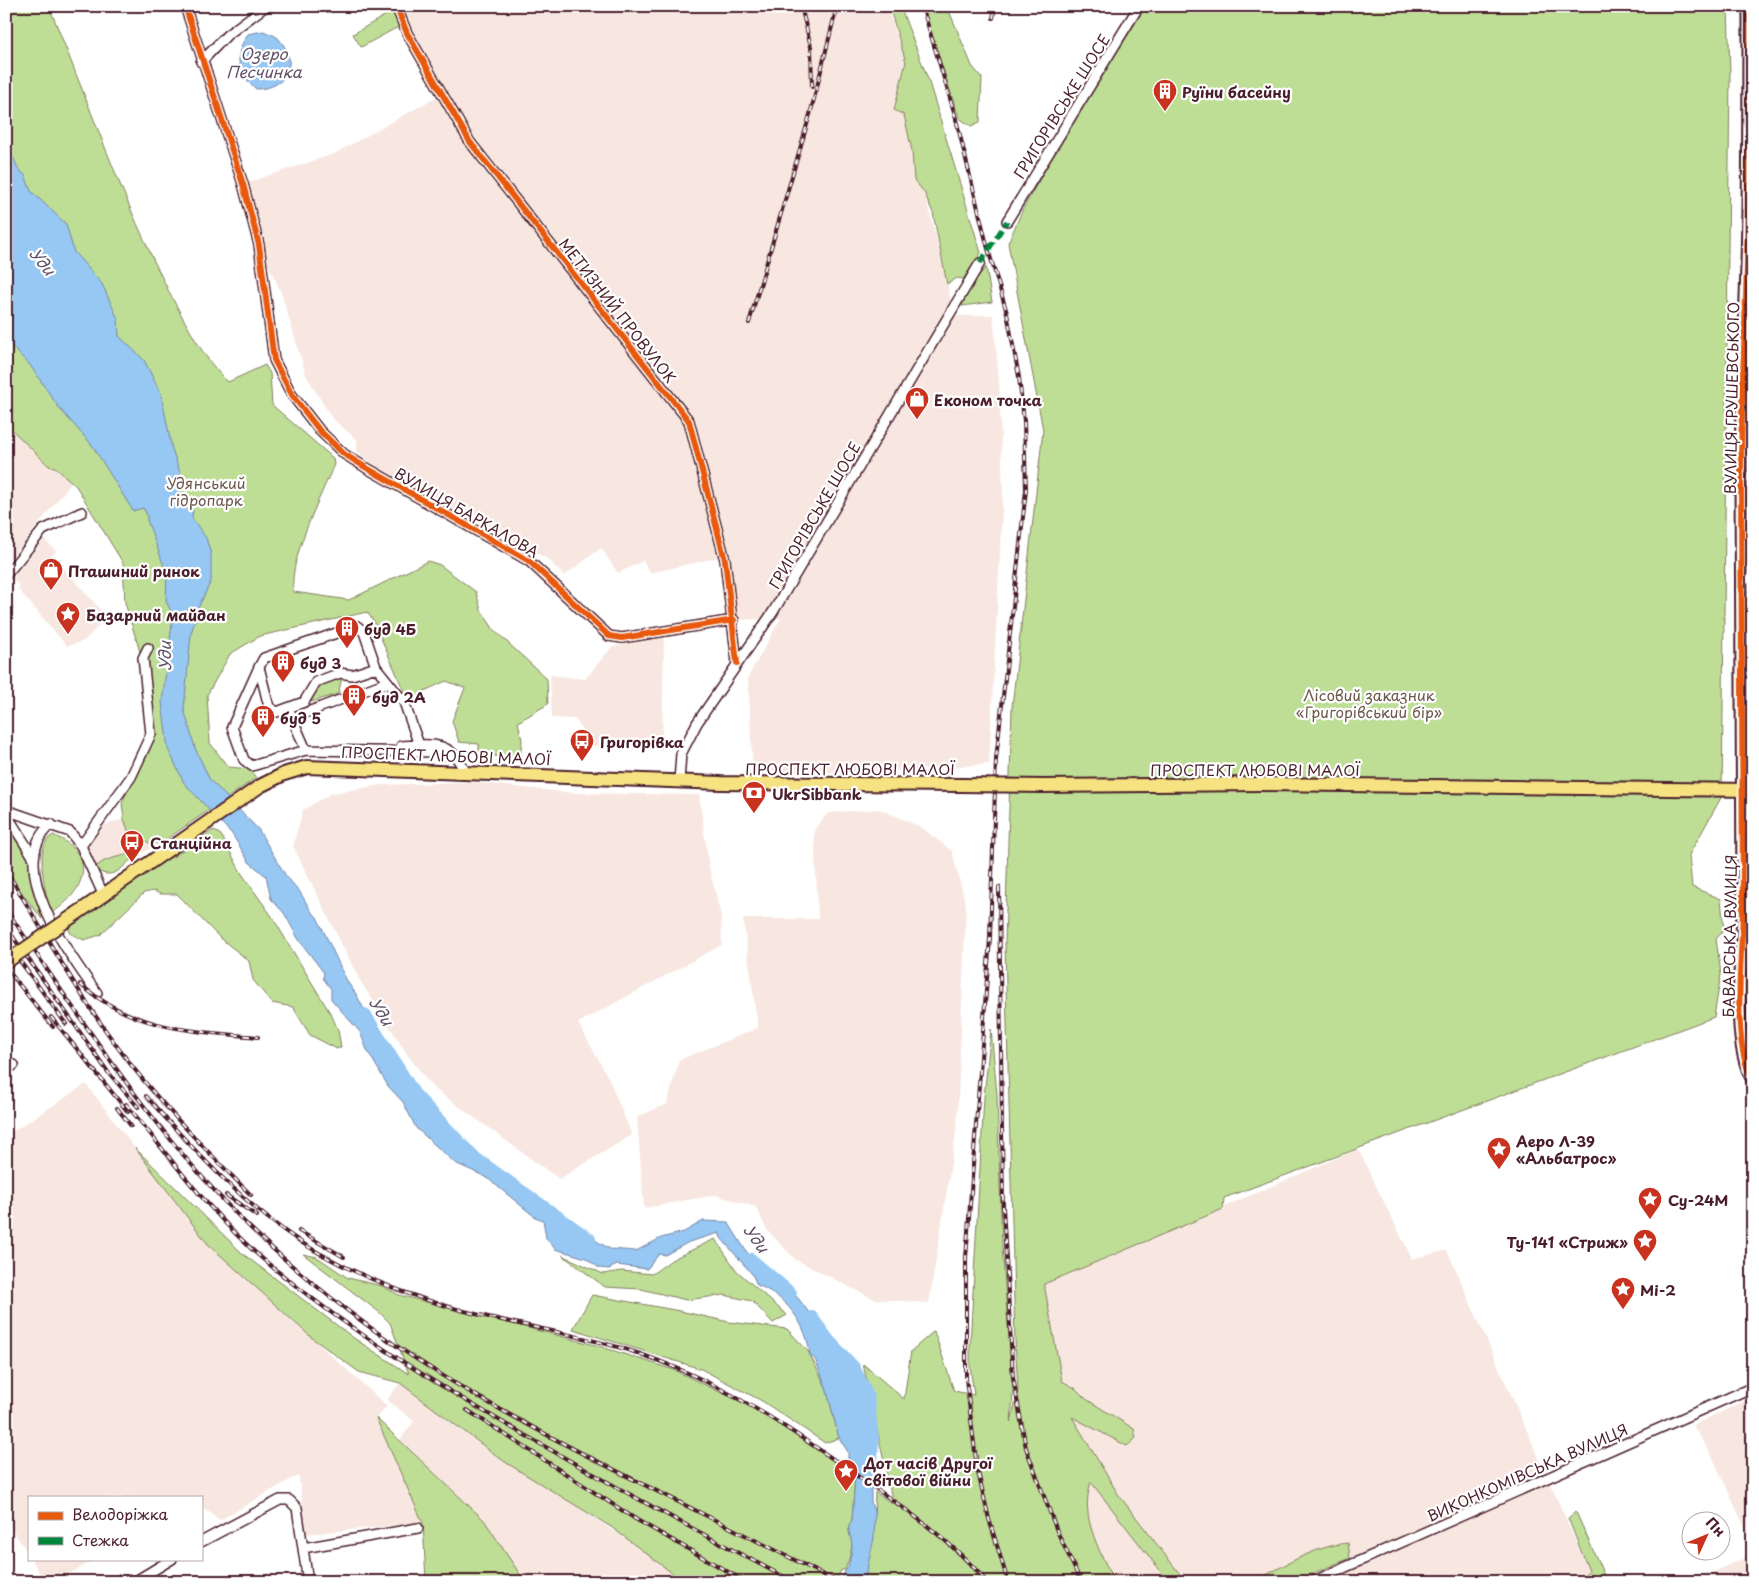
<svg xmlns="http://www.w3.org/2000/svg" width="1759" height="1588" font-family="'Playpen Sans',sans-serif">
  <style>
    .built { fill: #f7e7e0; fill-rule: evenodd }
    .green { fill: #bede96; stroke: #847e60 }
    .water { fill: #96c8f3; stroke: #7884a3 }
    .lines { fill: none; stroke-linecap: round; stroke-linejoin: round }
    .river { stroke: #96c8f3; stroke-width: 12 }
    .street-casing { stroke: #4a1f2b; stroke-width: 12 }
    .secondary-casing { stroke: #4a1f2b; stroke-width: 15 }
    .primary-casing { stroke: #4a1f2b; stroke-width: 16 }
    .street { stroke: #fff; stroke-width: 9 }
    .secondary { stroke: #fff; stroke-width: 11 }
    .primary { stroke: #f6e281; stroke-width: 12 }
    .rail-casing { stroke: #4a1f2b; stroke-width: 4 }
    .rail { stroke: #fff; stroke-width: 2; stroke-dasharray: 5.5; stroke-linecap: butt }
    .primary-bridge-casing { stroke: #4a1f2b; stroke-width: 16; stroke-linecap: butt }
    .primary-bridge { stroke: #f6e281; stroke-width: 12 }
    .quiet { stroke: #00873e; stroke-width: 5; stroke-dasharray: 10 5; stroke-linecap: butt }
    .cycleway-casing { stroke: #fff; stroke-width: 9 }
    .cycleway { stroke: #e8590c; stroke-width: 6 }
    .labels { text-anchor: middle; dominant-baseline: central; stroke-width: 4.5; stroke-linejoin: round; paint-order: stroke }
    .poi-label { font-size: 15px; font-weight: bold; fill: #4a1f2b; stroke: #fff; text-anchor: start }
    .street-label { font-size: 15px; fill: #4a1f2b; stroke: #fff }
    .park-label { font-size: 15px; fill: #6d584b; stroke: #fff }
    .water-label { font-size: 16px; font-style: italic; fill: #615267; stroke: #fff }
  </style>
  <rect width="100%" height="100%" fill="#fff"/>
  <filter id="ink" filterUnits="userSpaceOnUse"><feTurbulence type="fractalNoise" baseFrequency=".02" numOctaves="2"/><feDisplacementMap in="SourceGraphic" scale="10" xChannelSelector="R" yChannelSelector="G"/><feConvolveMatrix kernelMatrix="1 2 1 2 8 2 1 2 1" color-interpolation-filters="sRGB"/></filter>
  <g filter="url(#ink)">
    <path class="built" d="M 401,6 L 887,6 L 906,62 L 914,176 L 924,192 L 940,250 L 954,316 L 993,315 L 999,381 L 1003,493 L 989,764 L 865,773 L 753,771 L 748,677 L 781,618 L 734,620 L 724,556 L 650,573 L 643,561 L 618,573 L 601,548 L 564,576 L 549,560 L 378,469 L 357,451 L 357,440 L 331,417 L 306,375 L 281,292 L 259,245 L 243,184 L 334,154 L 442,94 ZM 446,99 L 665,388 L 470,142 Z
      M 6,424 L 72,482 L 6,565 Z
      M 44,539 L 56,551 L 52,555 L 107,617 L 84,641 L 67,646 L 18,589 L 20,586 L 12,579 Z
      M 664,636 L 662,750 L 593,746 L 575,719 L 552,718 L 550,675 L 585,679 L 612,647 Z
      M 470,782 L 573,793 L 699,795 L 709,867 L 721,916 L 722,945 L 578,1023 L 608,1077 L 632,1135 L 559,1179 L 432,1087 L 407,1054 L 359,979 L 293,846 L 303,810 L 332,793 L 381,785 Z
      M 879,809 L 921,827 L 952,851 L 966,906 L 957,1126 L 929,1303 L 874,1299 L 796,1260 L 767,1230 L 756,1207 L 715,1195 L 644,1208 L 637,1117 L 667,1104 L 679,1060 L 758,1028 L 743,919 L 818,919 L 814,830 L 828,813 Z
      M 124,819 L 129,833 L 132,832 L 149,843 L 161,843 L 134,857 L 116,858 L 95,867 L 81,846 L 98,827 Z
      M 86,1084 L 207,1243 L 387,1406 L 376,1418 L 423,1523 L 306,1534 L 299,1477 L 293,1478 L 220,1520 L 201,1506 L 201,1497 L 29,1497 L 29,1554 L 6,1521 L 6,1136 Z
      M 1358,1149 L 1412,1259 L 1447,1250 L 1589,1571 L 1567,1582 L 1101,1582 L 1065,1522 L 1044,1284 Z
      M 400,1383 L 504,1462 L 545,1485 L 690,1582 L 529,1582 L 471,1538 L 484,1520 L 400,1440 L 414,1421 L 387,1400 Z
      M 1753,1397 L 1753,1546 L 1713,1458 L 1693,1425 Z
      M 1753,1554 L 1753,1582 L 1700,1582 L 1698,1579 Z
      M 32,1559 L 96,1559 L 55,1582 L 44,1582 Z"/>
    <path class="green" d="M 6,6 L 49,6 C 88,102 123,201 170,294 C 186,323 203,359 228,382 L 265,365 L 270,373 L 272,405 L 333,458 L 334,465 C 322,493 286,565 294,592 L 349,600 L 428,561 L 440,565 L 476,592 L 481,610 L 494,630 L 547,679 L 548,704 L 518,722 L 522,740 L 520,759 L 479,754 L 479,744 L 459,742 L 452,721 L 465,688 L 446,681 L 422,692 L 410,705 L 374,622 L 367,612 L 260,636 L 230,654 L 207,695 L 210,743 L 228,767 L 250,769 L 256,778 L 161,843 L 149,843 L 132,832 L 129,833 L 124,819 L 122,803 L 154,733 L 141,655 L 125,603 L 123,563 L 76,486 L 55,467 L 49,466 L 6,424 Z
      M 889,6 L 900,6 L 928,79 L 981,253 L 963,279 L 957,278 L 947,284 L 933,213 L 924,192 L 914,180 L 912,151 L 904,115 L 894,110 L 906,62 Z
      M 923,6 L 947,6 L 972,66 L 982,78 L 980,122 L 971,126 L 959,118 Z
      M 1146,6 L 1728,6 L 1730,73 L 1722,796 L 1689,855 L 1692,887 L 1721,899 L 1724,930 L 1716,939 L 1721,974 L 1714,1017 L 1224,1198 L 1223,1209 L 1044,1284 L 1062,1381 L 1075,1388 L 1086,1399 L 1134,1429 L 1136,1438 L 1127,1446 L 1072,1417 L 1118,1494 L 1186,1582 L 1169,1582 L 1091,1482 C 1079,1518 1100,1550 1114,1582 L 864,1582 L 874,1527 L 875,1492 L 893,1504 L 863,1364 L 904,1399 L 911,1351 L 934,1331 L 954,1391 L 974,1395 L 970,1366 L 970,1345 L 984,1097 L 991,1029 L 997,1094 L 1002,1245 L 1013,1392 L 1011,1423 L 1018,1389 L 1015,1341 L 1005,944 L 1012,707 L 1043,430 L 1008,243 L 1023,209 L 1063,137 Z
      M 393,11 L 400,26 L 361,47 L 353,34 Z
      M 986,267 L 992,302 L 962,306 L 972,284 Z
      M 342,678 L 338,694 L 311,702 L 317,686 Z
      M 6,824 L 31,864 L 33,889 L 42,919 L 6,872 Z
      M 213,830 L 221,835 L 242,874 L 271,915 L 332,1016 L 338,1030 L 341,1047 L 337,1049 L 310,1035 L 293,1007 L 272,1003 L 253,980 L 249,961 L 220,938 L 177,894 L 160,894 L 154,891 L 144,893 L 100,935 L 84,940 L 71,934 L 68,927 L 166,856 L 173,857 Z
      M 53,835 C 99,855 86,892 50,914 C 47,894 32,846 53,835 Z
      M 128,854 L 134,857 C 122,867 114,881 96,870 L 95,867 L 106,860 Z
      M 135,1148 L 243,1254 L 355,1339 L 409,1374 L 390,1323 L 379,1312 L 303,1254 L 317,1257 L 348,1278 L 382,1286 L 399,1295 L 599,1346 L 674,1370 L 749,1406 L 817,1447 L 855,1478 L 852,1520 C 845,1530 852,1536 852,1546 C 851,1554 848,1562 845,1570 L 841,1570 L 836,1582 L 684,1582 L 611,1527 L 505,1462 L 400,1383 L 359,1372 L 312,1338 L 207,1243 Z
      M 715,1239 L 737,1271 L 787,1315 L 773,1323 L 752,1301 L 724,1295 L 686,1300 L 641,1289 L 605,1287 L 562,1255 L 603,1274 L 621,1271 L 652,1274 L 673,1259 Z
      M 592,1295 L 680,1311 L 729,1322 L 787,1329 L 808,1351 L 826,1387 L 839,1438 L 825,1443 L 762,1401 L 701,1369 L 573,1329 Z
      M 376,1418 L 484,1520 L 521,1576 L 528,1582 L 426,1582 L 423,1523 Z
      M 1576,1512 L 1607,1582 L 1571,1582 L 1589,1571 L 1568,1518 Z
      M 1348,1543 L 1350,1558 L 1292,1582 L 1253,1582 C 1282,1567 1314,1546 1348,1543 Z"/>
    <path class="water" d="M 263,31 C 268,33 275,35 278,38 C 300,61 288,89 256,89 C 237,72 233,55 248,34 Z
      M 6,142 L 19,170 L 25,175 L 31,191 L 66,224 L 74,252 L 102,284 L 118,319 L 119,336 L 144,360 L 161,394 L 172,449 L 184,484 L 181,494 L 193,511 L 192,518 L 206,538 L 211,554 L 211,581 L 199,606 L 191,634 L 184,709 L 195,748 L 210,780 L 258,829 L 286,876 L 300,892 L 311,911 L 317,917 L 348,983 L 356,994 L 386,1051 L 437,1119 L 462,1147 L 495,1176 L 554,1216 L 610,1249 L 636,1251 L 661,1238 L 684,1232 L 703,1221 L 728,1222 L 746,1251 L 763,1270 L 798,1298 L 820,1327 L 826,1339 L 845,1362 L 868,1399 L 875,1434 L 871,1455 L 871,1502 L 875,1514 L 874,1538 L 864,1582 L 840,1581 C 841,1575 845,1572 848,1567 C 850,1561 851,1553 852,1547 C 852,1536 845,1530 852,1520 L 855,1478 L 848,1465 L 848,1452 L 839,1438 L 826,1387 L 815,1359 L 810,1355 C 807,1324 786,1296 757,1285 L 752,1274 L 721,1238 L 719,1233 L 689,1242 L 665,1255 L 659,1254 L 647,1269 L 617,1265 L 609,1269 L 599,1268 L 586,1258 L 555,1249 L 546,1238 L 543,1220 L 535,1217 L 486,1177 L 455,1163 L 416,1128 L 403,1102 L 388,1086 L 367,1050 L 360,1032 L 331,999 L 331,989 L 323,978 L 324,973 L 299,940 L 284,913 L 271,899 L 266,876 L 249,862 L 232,834 L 184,783 L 168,749 L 162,702 L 173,616 L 166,601 L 167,574 L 147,520 L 147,515 L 143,508 L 133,511 L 92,445 L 59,408 L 30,365 L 6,341 Z"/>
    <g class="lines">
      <path class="river" d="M 365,1014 L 414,1093 L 474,1157 L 590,1239
        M 751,1259 L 791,1293
        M 812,1317 L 828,1339 L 854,1367 L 868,1396 L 873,1439 L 871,1483"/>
      <defs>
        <path id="street" d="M 185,6 L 243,184 L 259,245 L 274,360 L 292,395 L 320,431 L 344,454 L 365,467 L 529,561 L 609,636 L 622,638 L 734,620
          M 396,6 L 407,33 L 470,142 L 689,421 L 725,560 L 737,663
          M 201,62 L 227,35 L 266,6
          M 1007,221 L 1139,6
          M 1743,360 L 1753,360
          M 1741,477 L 1753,477
          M 6,575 L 43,530 L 82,512
          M 1742,579 L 1753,579
          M 259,667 L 269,707 L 277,712 L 304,702 L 316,682 L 340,673 L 352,675 L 376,667 L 364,632 L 357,626 L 264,658 L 259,667 L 232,727 L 244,760 L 252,766 L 306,750 L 436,752 L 456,757 L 466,772
          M 376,667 L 404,702 L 419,745
          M 290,713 L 306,750
          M 292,718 L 387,682
          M 401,746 C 419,745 443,740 456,757
          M 679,781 L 681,754 L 697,723 L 773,612 L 980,263
          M 6,810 L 70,832 L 81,846 L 103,894
          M 6,814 L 34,858
          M 51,824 C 3,865 69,955 97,993
          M 81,846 L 131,777 L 151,734 L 143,658 L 148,648
          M 6,1070 L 14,1065
          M 201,1542 L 280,1500 L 289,1500 L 297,1508 L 308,1582
          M 303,1548 L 418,1528
          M 134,1582 L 172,1559
          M 1312,1582 L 1753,1387"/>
        <path id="secondary" d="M 1749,6 C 1749,93 1749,179 1747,266 C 1745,336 1741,406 1741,477 C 1741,617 1743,758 1743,899 C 1744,947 1729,1040 1753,1080"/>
        <path id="primary" d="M 1042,786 L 1261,784 L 1753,790
          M 76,914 L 260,786 L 284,774 L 307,767 L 721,783 L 961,785"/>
      </defs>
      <use href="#street" class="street-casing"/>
      <use href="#secondary" class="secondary-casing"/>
      <use href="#primary" class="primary-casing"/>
      <use href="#street" class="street"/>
      <use href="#secondary" class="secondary"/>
      <use href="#primary" class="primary"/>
      <defs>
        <path id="rail" d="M 801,6 L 811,47 L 812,87
          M 922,6 L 955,115 L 988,249 L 1007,313 L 1019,377 L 1024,421 L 1026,490 L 996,759 L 990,938 L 966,1258 L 966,1379 L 977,1468 L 989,1519 L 1008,1582
          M 993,18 L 995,6
          M 749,323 L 811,111 L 837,6
          M 6,870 C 49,941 90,1016 144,1081 C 177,1121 214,1158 251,1195
          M 999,887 L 1003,1207 L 1013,1377 L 1026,1448 L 1057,1531 L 1081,1582
          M 6,909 C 84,1024 170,1157 273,1249 C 330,1300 392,1346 458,1385 C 579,1457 712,1516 837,1582
          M 6,927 L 108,1072 L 138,1107
          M 6,942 L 66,1024
          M 6,968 L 53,1027
          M 80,984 C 133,1030 192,1031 258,1037
          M 51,1017 L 128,1112
          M 146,1096 C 194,1151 255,1217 319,1253 C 362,1277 409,1296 457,1309 C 514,1325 574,1333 631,1351 C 715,1378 785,1425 856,1475 C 903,1507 949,1538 987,1582
          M 126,1104 C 170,1157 211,1215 264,1260 C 348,1331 442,1388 537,1442 C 622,1491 707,1537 794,1582
          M 117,1108 L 131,1126
          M 226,1195 L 257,1216
          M 299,1231 L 344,1257
          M 467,1410 L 637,1520 L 746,1582"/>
      </defs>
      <use href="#rail" class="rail-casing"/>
      <use href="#rail" class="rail"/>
      <defs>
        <path id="primary-bridge" d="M 961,785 L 1042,786
          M 6,962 L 76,914"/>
      </defs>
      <use href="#primary-bridge" class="primary-bridge-casing"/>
      <use href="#primary-bridge" class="primary-bridge"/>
      <path class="quiet" d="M 980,263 L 1007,221"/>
      <defs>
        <path id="cycleway" d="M 185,6 L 243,184 L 259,245 L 274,360 L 292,395 L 320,431 L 344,454 L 365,467 L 529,561 L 609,636 L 622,638 L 734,620
          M 396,6 L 407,33 L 470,142 L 689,421 L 725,560 L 737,663
          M 1749,6 C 1749,93 1749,179 1747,266 C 1745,336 1741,406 1741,477 C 1741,617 1743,758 1743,899 C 1744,947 1729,1040 1753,1080"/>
      </defs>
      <use href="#cycleway" class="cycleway-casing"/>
      <use href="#cycleway" class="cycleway"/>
    </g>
  </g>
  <defs>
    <symbol id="building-pin" viewBox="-11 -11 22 30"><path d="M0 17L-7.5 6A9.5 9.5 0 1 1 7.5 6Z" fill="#c8321e" stroke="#fff"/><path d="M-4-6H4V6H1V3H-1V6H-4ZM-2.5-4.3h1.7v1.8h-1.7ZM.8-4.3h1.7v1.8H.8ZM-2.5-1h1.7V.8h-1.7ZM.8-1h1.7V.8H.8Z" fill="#fff"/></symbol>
    <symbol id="shop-pin" viewBox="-11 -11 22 30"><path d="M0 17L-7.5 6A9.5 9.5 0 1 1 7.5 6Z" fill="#c8321e" stroke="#fff"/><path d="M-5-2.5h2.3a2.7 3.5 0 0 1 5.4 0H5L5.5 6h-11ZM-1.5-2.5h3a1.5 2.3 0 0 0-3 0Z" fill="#fff"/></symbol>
    <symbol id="sight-pin" viewBox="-11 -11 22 30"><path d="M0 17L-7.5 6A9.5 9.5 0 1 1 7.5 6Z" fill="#c8321e" stroke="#fff"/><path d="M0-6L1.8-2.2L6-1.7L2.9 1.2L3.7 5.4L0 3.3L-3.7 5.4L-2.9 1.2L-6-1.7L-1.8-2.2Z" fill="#fff"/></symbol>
    <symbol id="bus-pin" viewBox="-11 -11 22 30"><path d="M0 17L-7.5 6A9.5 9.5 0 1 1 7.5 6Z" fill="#c8321e" stroke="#fff"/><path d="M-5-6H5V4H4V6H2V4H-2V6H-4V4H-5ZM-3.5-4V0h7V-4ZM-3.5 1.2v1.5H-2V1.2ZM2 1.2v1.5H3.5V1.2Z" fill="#fff"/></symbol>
    <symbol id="bank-pin" viewBox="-11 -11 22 30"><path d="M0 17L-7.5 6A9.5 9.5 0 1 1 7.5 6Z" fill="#c8321e" stroke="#fff"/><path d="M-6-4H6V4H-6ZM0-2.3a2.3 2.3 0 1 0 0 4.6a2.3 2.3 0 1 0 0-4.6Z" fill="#fff"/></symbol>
  </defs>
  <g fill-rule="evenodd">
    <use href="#building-pin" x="1151" y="77" width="28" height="38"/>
    <use href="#shop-pin" x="903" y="385" width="28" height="38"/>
    <use href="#shop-pin" x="37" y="556" width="28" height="38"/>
    <use href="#sight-pin" x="54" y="600" width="28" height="38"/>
    <use href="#building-pin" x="333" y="614" width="28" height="38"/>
    <use href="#building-pin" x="269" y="648" width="28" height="38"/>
    <use href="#building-pin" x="340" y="682" width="28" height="38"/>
    <use href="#building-pin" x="249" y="703" width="28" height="38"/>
    <use href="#bus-pin" x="568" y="727" width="28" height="38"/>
    <use href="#bank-pin" x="740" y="779" width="28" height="38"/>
    <use href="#bus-pin" x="118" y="828" width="28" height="38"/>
    <use href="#sight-pin" x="1485" y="1135" width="28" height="38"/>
    <use href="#sight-pin" x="1636" y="1185" width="28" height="38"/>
    <use href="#sight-pin" x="1631" y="1227" width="28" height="38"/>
    <use href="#sight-pin" x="1609" y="1275" width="28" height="38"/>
    <use href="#sight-pin" x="832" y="1457" width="28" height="38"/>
  </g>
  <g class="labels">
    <g class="poi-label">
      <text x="1182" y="91">Руїни басейну</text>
      <text x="934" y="399">Економ точка</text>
      <text x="68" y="570">Пташиний ринок</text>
      <text x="86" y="614">Базарний майдан</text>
      <text x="364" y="628">буд 4Б</text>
      <text x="300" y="662">буд 3</text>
      <text x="372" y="696">буд 2А</text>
      <text x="280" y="717">буд 5</text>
      <text x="600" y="741">Григорівка</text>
      <text x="772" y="793">UkrSibbank</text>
      <text x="150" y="842">Станційна</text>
      <text x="1516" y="1140">Аеро Л-39<tspan x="1516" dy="17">«Альбатрос»</tspan></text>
      <text x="1668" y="1199">Су-24М</text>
      <text x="1628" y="1241" text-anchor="end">Ту-141 «Стриж»</text>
      <text x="1640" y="1289">Мі-2</text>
      <text x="864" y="1462">Дот часів Другої<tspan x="864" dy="17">світової війни</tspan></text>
    </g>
    <g class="street-label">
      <text transform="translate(1061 106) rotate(-58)">ГРИГОРІВСЬКЕ ШОСЕ</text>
      <text transform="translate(618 310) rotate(52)">МЕТИЗНИЙ ПРОВУЛОК</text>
      <text transform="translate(1731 398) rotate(-89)">ВУЛИЦЯ ГРУШЕВСЬКОГО</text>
      <text transform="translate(467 512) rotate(30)">ВУЛИЦЯ БАРКАЛОВА</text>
      <text transform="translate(814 515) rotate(-60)">ГРИГОРІВСЬКЕ ШОСЕ</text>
      <text transform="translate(446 755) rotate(2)">ПРОСПЕКТ ЛЮБОВІ МАЛОЇ</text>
      <text x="850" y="768">ПРОСПЕКТ ЛЮБОВІ МАЛОЇ</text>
      <text x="1255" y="769">ПРОСПЕКТ ЛЮБОВІ МАЛОЇ</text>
      <text transform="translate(1729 936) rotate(-89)">БАВАРСЬКА ВУЛИЦЯ</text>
      <text transform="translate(1527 1472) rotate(-24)">ВИКОНКОМІВСЬКА ВУЛИЦЯ</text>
    </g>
    <g class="park-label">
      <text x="206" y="482">Удянський<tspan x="206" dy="17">гідропарк</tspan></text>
      <text x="1369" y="694">Лісовий заказник<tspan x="1369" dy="17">«Григорівський бір»</tspan></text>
    </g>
    <g class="water-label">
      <text x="264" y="53">Озеро<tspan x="264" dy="18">Песчинка</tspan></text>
      <text transform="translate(43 261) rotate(51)">Уди</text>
      <text transform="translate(164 656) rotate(-91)">Уди</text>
      <text transform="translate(382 1011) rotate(58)">Уди</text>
      <text transform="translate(757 1238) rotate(54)">Уди</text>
    </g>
  </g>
  <rect width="1759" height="1588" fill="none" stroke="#fff" stroke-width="25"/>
  <rect x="12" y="12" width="1734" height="1563" fill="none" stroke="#4a1f2b" stroke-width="2" filter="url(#ink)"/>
  <rect x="28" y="1496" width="175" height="65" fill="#ffffff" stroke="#b7a5aa"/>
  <rect x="38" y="1512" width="25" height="8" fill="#e8590c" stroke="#b7a5aa"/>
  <text x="72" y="1520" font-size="15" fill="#4a1f2b">Велодоріжка</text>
  <rect x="38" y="1537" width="25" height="8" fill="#00873e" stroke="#b7a5aa"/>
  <text x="72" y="1546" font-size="15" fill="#4a1f2b">Стежка</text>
  <g transform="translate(1706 1536) rotate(46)"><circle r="24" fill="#ffffff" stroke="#b7a5aa"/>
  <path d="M0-4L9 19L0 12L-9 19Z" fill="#c8321e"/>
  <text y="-8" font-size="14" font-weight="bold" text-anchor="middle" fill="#4a1f2b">Пн</text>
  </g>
</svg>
